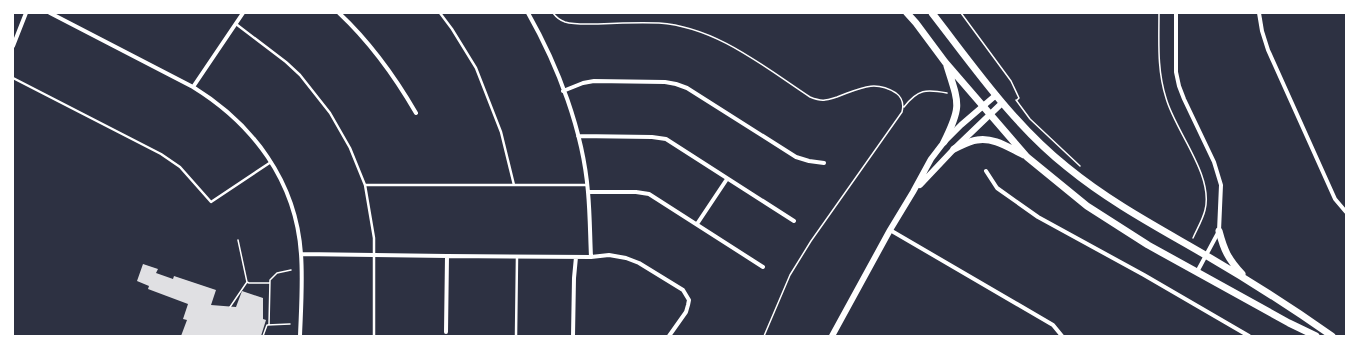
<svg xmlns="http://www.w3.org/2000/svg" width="1359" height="349" font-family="'Exo 2',sans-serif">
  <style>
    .building { fill: #e0e0e3 }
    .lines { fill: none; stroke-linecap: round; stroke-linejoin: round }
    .path { stroke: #fff; stroke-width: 1.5 }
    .service { stroke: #fff; stroke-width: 2.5 }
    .minor { stroke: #fff; stroke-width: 4 }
    .tertiary { stroke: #fff; stroke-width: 6 }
    .secondary { stroke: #fff; stroke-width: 7 }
  </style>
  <rect width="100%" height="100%" fill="#2d3142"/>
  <path class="building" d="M 143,264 L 158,269 L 156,273 L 173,279 L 174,276 L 216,290 L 211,305 L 236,307 L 242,291 L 263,298 L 263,319 L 266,320 L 261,336 L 181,336 L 187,320 L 183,319 L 188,304 L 148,289 L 149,286 L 137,281 Z"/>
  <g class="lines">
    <path class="path" d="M 553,13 C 556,17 559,20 565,22 C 575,25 587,24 598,24 C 618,23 638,22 659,23 C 716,27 763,66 810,97 C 815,99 820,101 825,100 C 829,100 833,98 837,97 C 859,89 874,79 896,93 C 903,98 904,104 902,112 L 811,241 L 790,275 L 764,336
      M 961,13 L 1011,81 L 1019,98 L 1017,100
      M 1159,13 C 1159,42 1157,70 1166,98 C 1175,131 1214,175 1205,210 C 1203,219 1197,229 1193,238
      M 1016,100 L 1030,119 L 1080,166
      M 904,107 C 918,89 926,89 947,93
      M 247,282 L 249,283 L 269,283
      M 230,307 L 247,282 L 238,240
      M 269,325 L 270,280 L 277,273 L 291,270
      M 263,336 L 267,325 L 290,324"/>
    <path class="service" d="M 440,13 L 452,29 L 476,68 L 501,132 L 514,185
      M 236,24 L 286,62 L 300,75 L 330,113 L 350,148 L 365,185 L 374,238 L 374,336
      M 13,78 L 161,154 L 180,167 L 211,202 L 271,162
      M 365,185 L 587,185
      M 516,336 L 517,257"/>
    <path class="minor" d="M 50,13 L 193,87 C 253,124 296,181 301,254 C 303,281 301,309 300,336
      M 339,13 C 371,43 394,75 416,113
      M 1176,13 L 1176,72 L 1179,86 L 1184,99 L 1214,162 L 1221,185 L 1219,231 L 1197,272
      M 1259,13 L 1262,31 L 1268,50 L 1335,199 L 1346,212
      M 13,46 L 26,13
      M 193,87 L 243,13
      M 563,91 L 583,83 L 594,81 L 665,82 L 676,84 L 687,88 L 796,157 L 809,161 L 824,163
      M 578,136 L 652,137 L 666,139 L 794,221
      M 986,171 L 997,188 L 1038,217 L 1144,275 L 1249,336
      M 588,192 L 636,192 L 649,194 L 763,267
      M 697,224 L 727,179
      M 890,230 L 1053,325 L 1062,336
      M 301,254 L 447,256 L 591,257 C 590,235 590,214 588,192 C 583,131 558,66 528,13
      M 591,257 L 609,255 L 626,258 L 639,263 L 683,290 L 689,300 L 688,305 L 686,312 L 669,336
      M 446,332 L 447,256
      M 573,336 L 574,278 L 576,257"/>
    <path class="tertiary" d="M 920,185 L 954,149 L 1002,103
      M 832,336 L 890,230 L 913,192 L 931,159 L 944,142 L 961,125 L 996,95"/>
    <path class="secondary" d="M 907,13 L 916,23 L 945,62 L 1027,157 L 1087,206 L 1148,245 L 1289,323 L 1316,336
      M 932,13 C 974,67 1013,124 1067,167 C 1111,203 1159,228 1207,256 C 1250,281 1292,308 1332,336
      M 944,142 C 962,106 959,104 947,66
      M 954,149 C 961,146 969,141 977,140 C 994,137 1009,148 1024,155
      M 1219,231 C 1224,250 1228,259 1242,274"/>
  </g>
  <rect width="1359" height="349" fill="none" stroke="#ffffff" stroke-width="28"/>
</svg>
